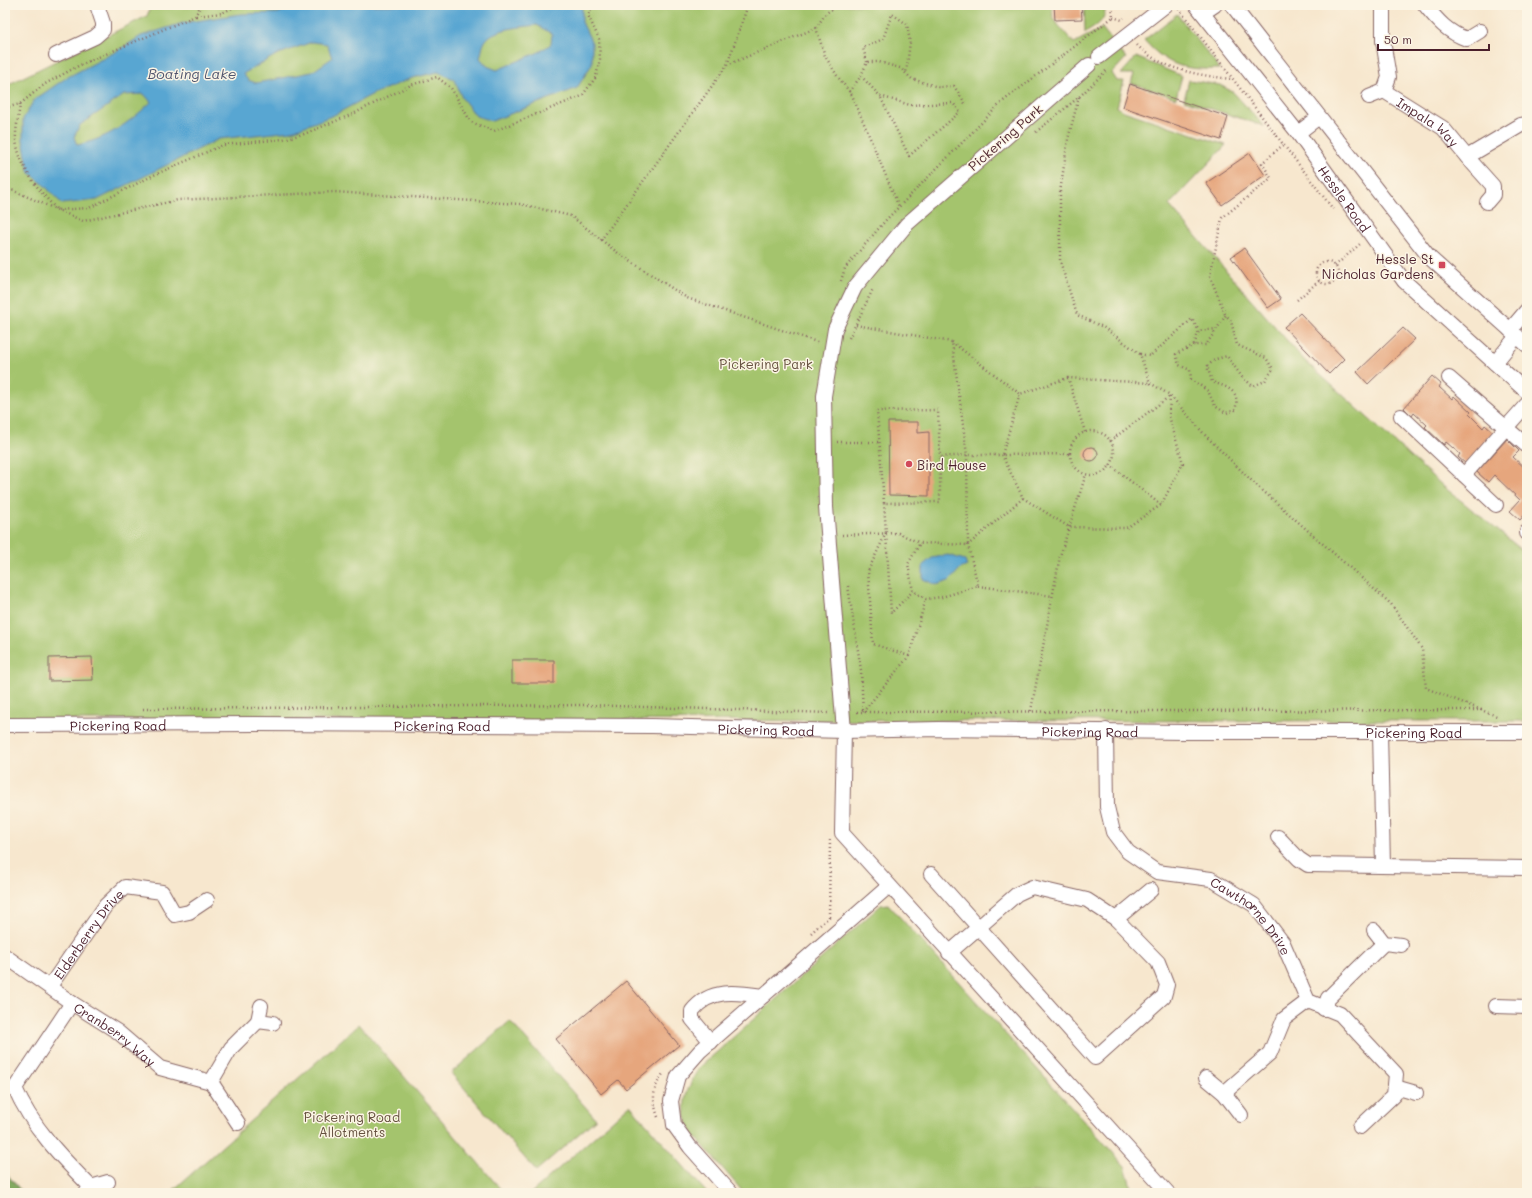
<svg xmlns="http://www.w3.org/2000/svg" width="1532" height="1198" font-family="Mali,sans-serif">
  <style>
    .green { fill: #a4c46d; stroke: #77724c }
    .forest { fill: #83aa60; stroke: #666446 }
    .water { fill: #59a6d2; stroke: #52627e; fill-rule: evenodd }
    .building { fill: #e6a67d }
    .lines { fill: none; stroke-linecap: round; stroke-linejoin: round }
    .minor-casing { stroke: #876564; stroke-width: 16 }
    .path { stroke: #876564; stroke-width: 2.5; stroke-dasharray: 1 3; stroke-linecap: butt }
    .minor { stroke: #fff; stroke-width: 14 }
    .poi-dot { fill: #d1495b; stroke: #fcf5e5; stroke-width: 1.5 }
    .labels { text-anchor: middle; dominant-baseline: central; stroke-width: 3; stroke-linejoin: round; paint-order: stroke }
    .street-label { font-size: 13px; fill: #4a1f2b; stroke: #fcf5e5 }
    .poi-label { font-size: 13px; fill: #4a1f2b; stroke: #fcf5e5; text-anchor: end }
    .park-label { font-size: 13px; fill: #65513f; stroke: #fcf5e5 }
    .water-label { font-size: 14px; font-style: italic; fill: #50556e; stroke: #fcf5e5 }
  </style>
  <rect width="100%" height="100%" fill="#fcf5e5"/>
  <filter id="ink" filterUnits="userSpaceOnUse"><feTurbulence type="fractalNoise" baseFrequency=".025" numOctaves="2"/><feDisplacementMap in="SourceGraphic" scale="8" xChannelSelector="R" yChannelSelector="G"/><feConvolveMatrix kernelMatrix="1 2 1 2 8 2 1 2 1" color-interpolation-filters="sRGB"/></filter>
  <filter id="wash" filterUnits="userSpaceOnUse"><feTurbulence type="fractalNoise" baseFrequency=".012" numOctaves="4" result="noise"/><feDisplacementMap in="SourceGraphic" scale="16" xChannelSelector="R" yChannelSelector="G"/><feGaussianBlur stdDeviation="0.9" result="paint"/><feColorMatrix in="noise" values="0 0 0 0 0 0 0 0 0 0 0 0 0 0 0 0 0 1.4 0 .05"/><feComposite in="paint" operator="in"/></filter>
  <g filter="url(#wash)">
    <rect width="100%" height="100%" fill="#f7e7ce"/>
    <path class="green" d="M 151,5 L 1052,5 L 1053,19 L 1074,43 L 1102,28 L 1126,58 L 1112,73 L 1117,81 L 1124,81 L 1117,107 L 1124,111 L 1226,145 L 1169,205 L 1304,360 L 1444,487 L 1527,554 L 1527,721 L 5,720 L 5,86 L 147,16 Z
      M 1084,5 L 1105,5 C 1107,20 1097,26 1085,33 Z
      M 1177,14 L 1220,69 C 1185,70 1168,67 1144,40 Z
      M 1136,57 L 1182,76 L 1176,98 L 1131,83 L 1134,74 L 1121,74 Z
      M 1189,80 L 1220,85 L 1233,92 L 1264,126 L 1184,100 Z
      M 888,904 L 1125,1166 L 1133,1193 L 744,1193 L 693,1134 C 678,1108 685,1092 699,1068 L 881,905 Z
      M 510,1021 L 596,1119 L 536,1171 L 451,1073 Z
      M 359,1024 L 504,1193 L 170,1193 Z
      M 630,1105 L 707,1193 L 531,1193 Z"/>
    <path class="forest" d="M 5,1172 L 23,1193 L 5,1193 Z"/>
    <path class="water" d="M 300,5 L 582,5 L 582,22 L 592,43 L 592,64 L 577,88 L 492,121 L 476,116 L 462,98 L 454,79 L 438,72 L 412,78 L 373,94 L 334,115 L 292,131 L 219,139 L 97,200 L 62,204 L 44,185 L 29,172 L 23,140 L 23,119 L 34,100 L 66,78 L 119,50 L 141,36 L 183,23 L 240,14 L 278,13 ZM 537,25 L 552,34 L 551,44 L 539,52 L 497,70 L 487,66 L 480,58 C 482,53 482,45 486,40 C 494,28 524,27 537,25 ZM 312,42 L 327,44 L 332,58 L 312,72 L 256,83 L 248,80 L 243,74 L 276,55 ZM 144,94 L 151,102 C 129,123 107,139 77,145 L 74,137 L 80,125 L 124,95 Z
      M 948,555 L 965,560 L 967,566 L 960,569 L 949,581 L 936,585 L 923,579 L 923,565 L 932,558 Z"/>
    <g id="blocks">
      <path class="building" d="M 1054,5 L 1081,5 L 1082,19 L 1055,20 Z
        M 1130,84 L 1228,117 L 1221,140 L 1123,107 Z
        M 1250,153 L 1265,175 L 1222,205 L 1206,183 Z
        M 1244,248 L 1281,299 L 1268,308 L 1231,257 Z
        M 1300,313 L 1344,359 L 1329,374 L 1284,327 Z
        M 1403,328 L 1415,339 L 1368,384 L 1357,372 Z
        M 1432,376 L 1441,384 L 1439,387 L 1452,399 L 1454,396 L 1471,412 L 1469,414 L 1483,428 L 1485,425 L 1494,433 L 1466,464 L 1458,457 L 1460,454 L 1446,442 L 1444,445 L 1425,427 L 1427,425 L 1414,413 L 1412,416 L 1404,408 Z
        M 888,422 L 918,422 L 918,433 L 929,432 L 929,496 L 889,495 Z
        M 1507,439 L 1519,451 L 1513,457 L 1527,470 L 1527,512 L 1520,520 L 1510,511 L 1520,500 L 1494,475 L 1488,482 L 1477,472 Z
        M1084 454a7 7 0 1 1 14 0a7 7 0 1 1-14 0Z
        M 92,657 L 93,680 L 49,681 L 49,658 Z
        M 512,660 L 554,660 L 554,683 L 512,683 Z
        M 626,981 L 679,1045 L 626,1089 L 618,1080 L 601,1094 L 556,1039 Z"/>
    </g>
  </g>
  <g filter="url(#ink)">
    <use href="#blocks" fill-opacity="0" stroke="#876564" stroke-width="1"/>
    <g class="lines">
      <defs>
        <g id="minor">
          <path id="s1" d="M 1196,5 L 1298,133 L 1404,281 L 1527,392"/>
          <path d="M 1232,5 L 1430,258 L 1527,345"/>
          <path d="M 1425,5 C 1437,20 1448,33 1467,39 L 1480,31"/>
          <path d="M 1203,13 L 1215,5"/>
          <path d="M 56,55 L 95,37 L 103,30 L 103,23 L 97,5"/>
          <path d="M 1099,57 L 1166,5"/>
          <path d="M 1089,65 L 907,224 L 855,287 L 835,329 L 824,396 L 826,507 L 844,731 L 842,833 L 1168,1193"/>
          <path id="s2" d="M 1384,91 L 1443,128 L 1467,157 L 1521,125 L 1527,124"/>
          <path d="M 1369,97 L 1384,91 L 1389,77 L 1383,41 L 1383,8"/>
          <path d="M 1298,133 L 1319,117"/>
          <path d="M 1467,157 L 1493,186 L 1493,195 L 1487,202"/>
          <path d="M 1510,330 L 1527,310"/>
          <path d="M 1495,363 L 1517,336"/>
          <path d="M 1449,378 L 1527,446"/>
          <path d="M 1401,416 L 1496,505"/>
          <path d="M 1464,475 L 1527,404"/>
          <path d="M 1527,532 L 1527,533"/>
          <path id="s3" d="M 5,725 L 256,724 L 652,726 L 844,731 L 939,729 L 1184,732 L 1527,732"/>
          <path id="s4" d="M 1106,730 L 1107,807 L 1113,832 L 1128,852 L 1157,872 L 1211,879 L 1254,905 L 1283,943 L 1308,1001 L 1340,1014 L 1396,1074 L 1394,1095 L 1360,1127"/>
          <path d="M 1380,732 L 1383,866"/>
          <path d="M 1278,837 L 1299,859 L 1308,865 L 1527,868"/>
          <path d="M 931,874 L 1095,1058 L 1164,996 L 1167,985 L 1158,962 L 1116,919 L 1087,900 L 1032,887 L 1017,894 L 949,953"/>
          <path d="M 1116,919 L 1151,890"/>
          <path d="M 1374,930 L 1384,943 L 1401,945"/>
          <path id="s5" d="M 5,956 L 72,1003 L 118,1032 L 160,1068 L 211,1082 L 238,1123"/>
          <path id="s6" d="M 50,986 L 106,905 L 125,887 L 162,892 L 175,915 L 189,912 L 207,900"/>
          <path d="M 72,1003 L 15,1088 C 31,1126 62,1158 91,1187"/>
          <path d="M 261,1006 L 258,1021 L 273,1023"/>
          <path d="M 1496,1006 L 1527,1007"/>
          <path d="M 1324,1009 L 1328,998 L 1384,943"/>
          <path d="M 711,1042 L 692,1019 L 692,1011 C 710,988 736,992 763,996"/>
          <path d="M 1206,1078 L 1224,1093 L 1241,1115"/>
          <path d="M 211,1082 L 231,1048 L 258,1021"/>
          <path d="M 1395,1087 L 1416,1093"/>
          <path d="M 1224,1093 L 1270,1053 L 1284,1019 L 1308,1001"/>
          <path d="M 86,1193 L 91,1187 L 108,1182"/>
          <path d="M 731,1193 L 690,1147 L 674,1125 L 671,1101 L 678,1076 L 700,1051 L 889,886"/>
        </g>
      </defs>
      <use href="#minor" class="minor-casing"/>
      <path class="path" d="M 1179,9 L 1333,209
        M 196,16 L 222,13 L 238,5
        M 1113,17 L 1122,20 L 1124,18
        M 816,28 L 826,13 L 840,5
        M 1137,45 C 1161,70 1199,75 1231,79
        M 867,62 L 863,48 L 883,39 L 892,14 L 907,24 L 910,42 L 906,74
        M 727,65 L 816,28 L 825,56 L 838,77 L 852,95 L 899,207
        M 861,76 L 880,96 L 910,105 L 953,103 L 960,112 L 909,156 L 880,96
        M 849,92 L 861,76 L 867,62 L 879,62 L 900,68 L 912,79 L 938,87 L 954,86 L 966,105
        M 1079,97 L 1068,139 L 1060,192 L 1060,261 L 1077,315 L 1103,327 L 1140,354 L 1150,383 L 1170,395 L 1205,435 L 1254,483 L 1391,604 L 1422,649 L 1426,688 L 1499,717
        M 20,104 C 19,115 15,130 16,141 C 21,170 38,189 57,210 L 89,208 L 154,175 L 223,145 L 283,139 L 304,134 L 353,114 L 411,85 L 437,77 L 451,88 L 471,122 L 494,131 L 582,96 L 596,77 L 600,59 L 599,39 L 588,15 L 593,5
        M 5,108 L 20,104 L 45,84 L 80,65 L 195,16 L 201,5
        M 1036,132 L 1079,97 L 1107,70
        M 5,187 L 83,221 L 178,200 L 334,192 L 520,204 L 571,216 L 618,253 L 687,298 L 820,343
        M 601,240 L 727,65 L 748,5
        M1316 273a11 11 0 1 1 22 0a11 11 0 1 1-22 0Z
        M 1335,266 L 1360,244
        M 841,281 L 845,268 L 886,220 L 1002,102 L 1113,17 L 1112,5
        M 1297,300 L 1319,281
        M 1225,314 L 1210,276 L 1222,218 L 1271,178 L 1262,163 L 1283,145
        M 856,325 L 952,342 L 967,455 L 940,457 L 940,502 L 884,503 L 886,533
        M 849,338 L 873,289
        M 952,342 L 1020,394
        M 1194,345 L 1176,354 L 1179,365 L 1190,370 L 1191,379 L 1208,391 L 1215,406 L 1226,413 L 1235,410 C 1241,391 1228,387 1212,382 L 1207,366 L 1216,359 L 1227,356 L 1242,377 L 1253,386 L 1265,381 L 1273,369 L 1266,358 L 1237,345 L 1231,321 L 1226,315 L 1206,345 L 1194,345 L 1199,331 L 1216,329
        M 1140,354 L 1150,356 L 1192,319 L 1199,331
        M 1068,378 L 1020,394 L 1002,455 L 1071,454
        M1070 453a22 22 0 1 1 44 0a22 22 0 1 1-44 0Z
        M 1085,432 L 1068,378 L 1150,383
        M 1110,441 L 1170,396
        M 837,442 L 879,442
        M 1110,465 L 1161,505
        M 1023,498 L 968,545 L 978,586 L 942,597 L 926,599 L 913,591 L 908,564 L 920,543 L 968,545 L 967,455 L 1002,455 L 1023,498 L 1069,527 L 1126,528 L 1161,505 L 1183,463 L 1169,416 L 1170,395
        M 884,503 L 877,411 L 938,410 L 940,457
        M 842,535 L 898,533 L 920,543
        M 848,586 L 861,670 L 863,712
        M 978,586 L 1053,596
        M 909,656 L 873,644 L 868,571 L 886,533 L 891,613 L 913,591
        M 143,709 L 585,705 L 830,713
        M 1031,711 L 1060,556 L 1086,474
        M 857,712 L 1482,710
        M 863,712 L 909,656 L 926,599
        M 811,933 L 829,917 L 830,840
        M 658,1117 C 652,1099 652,1089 663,1074"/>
      <use href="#minor" class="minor"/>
    </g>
  </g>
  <g class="poi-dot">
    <rect x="1438" y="261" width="8" height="8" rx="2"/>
    <circle cx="909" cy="464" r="4"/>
  </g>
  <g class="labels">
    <g class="street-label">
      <text stroke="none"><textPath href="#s2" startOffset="54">Impala Way</textPath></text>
      <text transform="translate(1005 137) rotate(-41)">Pickering Park</text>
      <text stroke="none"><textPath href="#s1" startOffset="244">Hessle Road</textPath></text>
      <text stroke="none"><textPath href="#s3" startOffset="113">Pickering Road</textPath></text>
      <text stroke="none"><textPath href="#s3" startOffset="437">Pickering Road</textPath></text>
      <text stroke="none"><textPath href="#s3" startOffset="761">Pickering Road</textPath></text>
      <text stroke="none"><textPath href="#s3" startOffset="1085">Pickering Road</textPath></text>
      <text stroke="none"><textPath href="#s3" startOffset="1409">Pickering Road</textPath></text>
      <text stroke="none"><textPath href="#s4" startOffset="273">Cawthorne Drive</textPath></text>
      <text stroke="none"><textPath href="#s6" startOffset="65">Elderberry Drive</textPath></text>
      <text stroke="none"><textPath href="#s5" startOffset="135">Cranberry Way</textPath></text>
    </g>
    <g class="poi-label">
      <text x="1434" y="258">Hessle St<tspan x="1434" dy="15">Nicholas Gardens</tspan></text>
      <text x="917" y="464" text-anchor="start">Bird House</text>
    </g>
    <g class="park-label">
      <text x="766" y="363">Pickering Park</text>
      <text x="352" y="1116">Pickering Road<tspan x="352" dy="15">Allotments</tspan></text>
    </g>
    <g class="water-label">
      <text x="192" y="73">Boating Lake</text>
    </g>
  </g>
  <rect width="1532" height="1198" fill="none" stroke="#fcf5e5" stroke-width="20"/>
  <path d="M1378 44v6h111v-6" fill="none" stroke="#4a1f2b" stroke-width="2"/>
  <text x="1384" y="44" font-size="12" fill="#4a1f2b" stroke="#fcf5e5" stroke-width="3" paint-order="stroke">50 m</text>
</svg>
